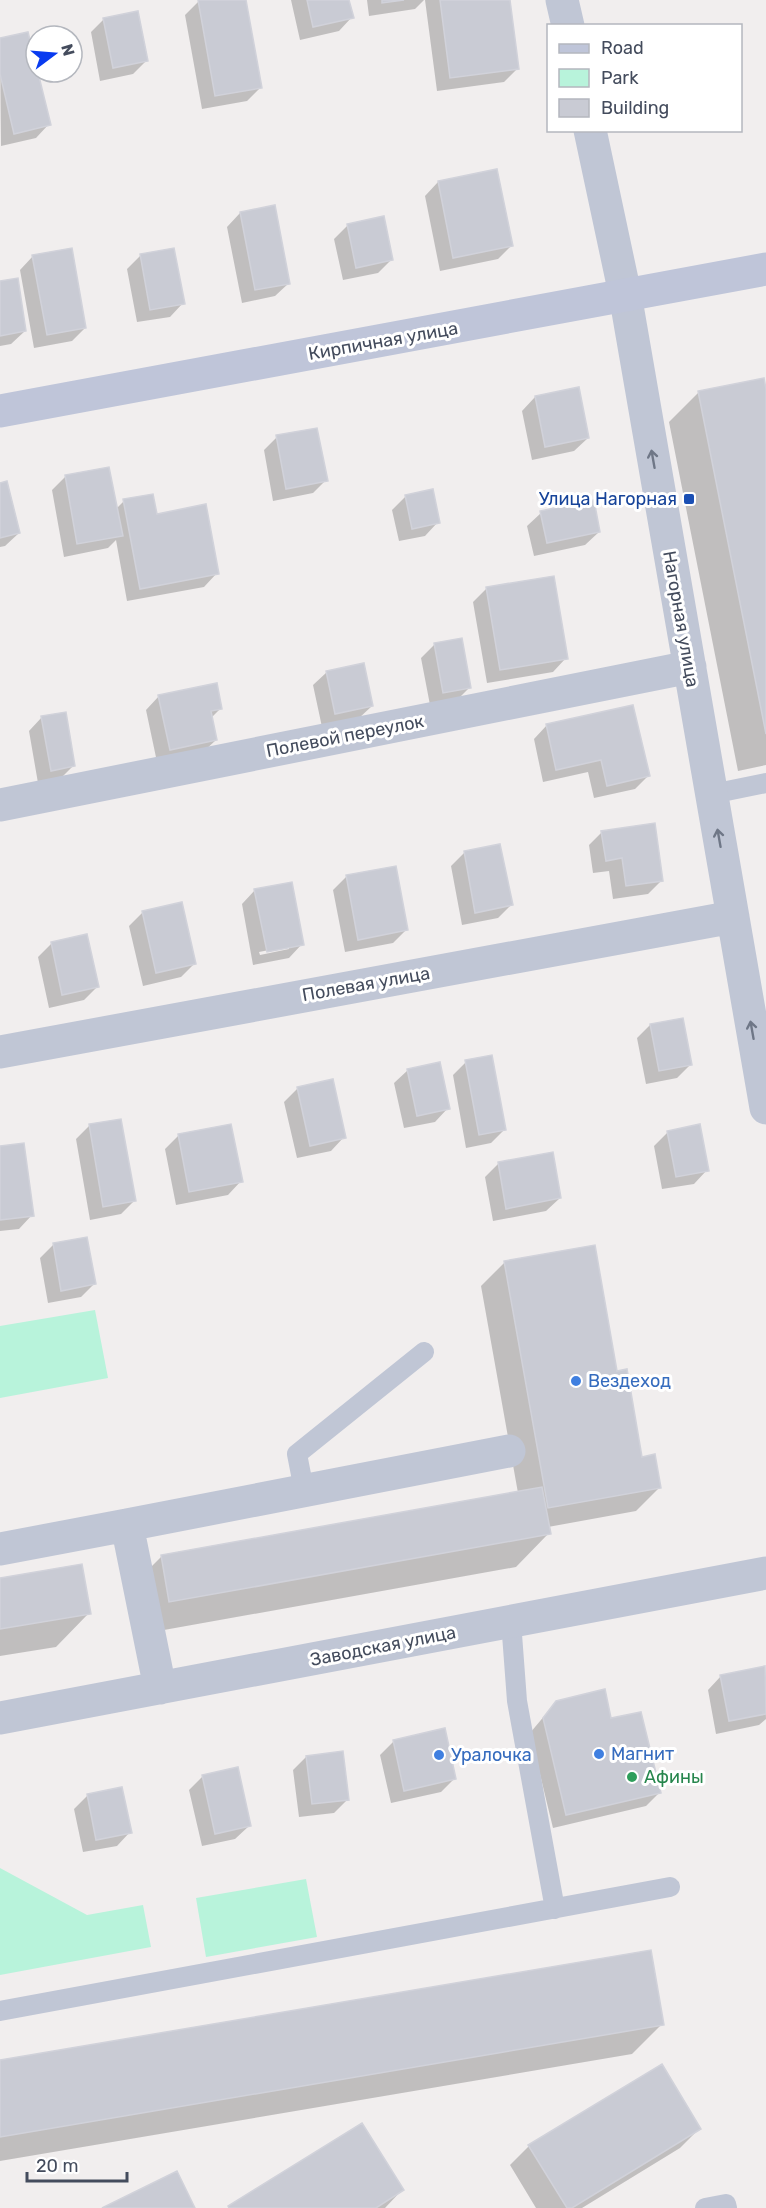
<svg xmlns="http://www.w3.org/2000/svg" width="766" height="2208" font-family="Rubik,sans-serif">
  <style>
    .park { fill: #b8f3db }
    .shadow { fill: #0003; fill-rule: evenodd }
    .building { fill: #c9cbd4; stroke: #d1d2da; stroke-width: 1.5 }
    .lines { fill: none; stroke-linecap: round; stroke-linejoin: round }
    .lane { stroke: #c0c6d5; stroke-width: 20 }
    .street { stroke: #c0c6d5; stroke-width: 33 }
    .secondary { stroke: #bfc5d9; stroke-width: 33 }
    .oneway { stroke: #6f7787 }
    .transit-dot { fill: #1a4fb4; stroke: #fff; stroke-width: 2 }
    .shop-dot { fill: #3f7fe0; stroke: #fff; stroke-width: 2 }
    .leisure-dot { fill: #2e9e5b; stroke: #fff; stroke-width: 2 }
    .labels { text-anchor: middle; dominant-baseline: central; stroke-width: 6; stroke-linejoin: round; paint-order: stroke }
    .street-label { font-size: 18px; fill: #444c5d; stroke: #fff }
    .transit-label { font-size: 18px; fill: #164399; stroke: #fff; text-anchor: end }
    .shop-label { font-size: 18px; fill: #366cbe; stroke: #fff; text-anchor: start }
    .leisure-label { font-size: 18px; fill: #27864d; stroke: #fff; text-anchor: start }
  </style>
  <rect width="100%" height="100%" fill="#f1eeee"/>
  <path class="park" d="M 95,1310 L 108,1378 L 0,1398 L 0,1326 Z
    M 0,1868 L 87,1915 L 143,1905 L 151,1947 L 0,1975 Z
    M 306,1879 L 317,1937 L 206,1957 L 196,1898 Z"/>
  <path class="shadow" d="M 206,0 L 244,0 L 260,88 L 247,101 L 202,109 L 185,15 L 199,1 Z
    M 291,0 L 348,0 L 352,17 L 339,31 L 300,40 Z
    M 367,0 L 424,0 L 415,9 L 369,16 Z
    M 425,0 L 509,0 L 517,69 L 504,82 L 437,91 Z
    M 104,19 L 146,61 L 133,74 L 100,81 L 91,32 Z
    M 0,40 L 49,124 L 36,138 L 1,146 Z
    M 438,182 L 511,246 L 498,259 L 440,271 L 425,196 Z
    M 240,213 L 289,283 L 275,296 L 242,303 L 227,227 Z
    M 348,225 L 392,259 L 378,273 L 343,280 L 334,239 Z
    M 33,256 L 85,328 L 72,341 L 34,348 L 20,270 Z
    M 140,256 L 183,303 L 170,317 L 137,322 L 127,269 Z
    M 0,283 L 25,331 L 11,344 L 0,346 Z
    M 699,392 L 766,397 L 766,765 L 738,771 L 669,422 Z
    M 535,397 L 588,438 L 574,451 L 532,460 L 522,411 Z
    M 277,437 L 326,480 L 313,493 L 273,501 L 264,450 Z
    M 65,477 L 116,509 L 124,501 L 155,515 L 217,573 L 204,587 L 127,601 L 116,540 L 108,548 L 64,557 L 52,490 Z
    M 0,485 L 19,533 L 5,546 L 0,547 Z
    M 406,496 L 438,522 L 425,536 L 399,541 L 392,510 Z
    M 541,513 L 599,532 L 585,545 L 534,556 L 527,526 Z
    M 487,588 L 566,658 L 553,672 L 487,683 L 473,602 Z
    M 434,645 L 469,688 L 456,701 L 430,705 L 421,658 Z
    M 327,672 L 372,706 L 358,719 L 322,727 L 313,685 Z
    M 159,696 L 221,708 L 211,718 L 216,740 L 202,753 L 157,762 L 146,710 Z
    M 42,717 L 73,766 L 60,779 L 38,783 L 29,731 Z
    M 547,725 L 648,776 L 635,789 L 594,798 L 588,772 L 543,782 L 534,739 Z
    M 602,832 L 662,880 L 648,894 L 613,899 L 609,871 L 593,873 L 589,845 Z
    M 464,853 L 511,905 L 498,918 L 462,925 L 451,866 Z
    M 346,877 L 406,930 L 393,943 L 345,952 L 333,890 Z
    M 255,890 L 302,944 L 289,958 L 253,965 L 242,904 ZM 289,946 L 289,949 L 260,955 L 259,952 Z
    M 143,912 L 194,964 L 181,977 L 143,986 L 129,926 Z
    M 86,936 L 97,987 L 84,1000 L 49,1008 L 38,957 L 51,944 Z
    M 650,1025 L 690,1065 L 677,1078 L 646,1084 L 637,1038 Z
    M 466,1062 L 504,1130 L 491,1143 L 466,1148 L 453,1075 Z
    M 408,1070 L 448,1108 L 435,1122 L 404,1128 L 394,1083 Z
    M 332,1081 L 344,1137 L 331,1151 L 297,1158 L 284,1102 L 297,1089 Z
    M 230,1125 L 241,1181 L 228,1195 L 176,1205 L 165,1149 L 178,1136 Z
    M 89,1126 L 134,1201 L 121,1214 L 90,1220 L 76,1139 Z
    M 668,1132 L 707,1170 L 694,1184 L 662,1189 L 654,1146 Z
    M 0,1148 L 32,1215 L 19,1229 L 0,1231 Z
    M 498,1164 L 560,1198 L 546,1211 L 493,1221 L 485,1177 Z
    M 86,1239 L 94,1284 L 81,1297 L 48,1303 L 40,1258 L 53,1245 Z
    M 505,1262 L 616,1373 L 641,1458 L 660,1487 L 636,1511 L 548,1527 L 549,1533 L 516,1567 L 136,1635 L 128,1590 L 161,1557 L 518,1493 L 481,1286 Z
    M 0,1580 L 89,1613 L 56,1647 L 0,1656 Z
    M 764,1668 L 766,1719 L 759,1725 L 716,1734 L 708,1690 L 721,1676 Z
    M 556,1702 L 610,1720 L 659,1793 L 646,1806 L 553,1828 L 530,1733 Z
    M 394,1741 L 454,1779 L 441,1792 L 391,1803 L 380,1755 Z
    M 306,1757 L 348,1799 L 334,1813 L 299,1817 L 293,1770 Z
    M 203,1776 L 249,1826 L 235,1839 L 202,1846 L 189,1790 Z
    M 87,1796 L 130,1832 L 117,1846 L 83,1852 L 74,1809 Z
    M 662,2024 L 632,2054 L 0,2161 L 0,2061 Z
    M 361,2125 L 402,2190 L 385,2208 L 228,2208 Z
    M 699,2129 L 680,2148 L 582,2208 L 536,2208 L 510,2165 L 529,2146 Z"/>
  <path class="building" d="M 198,0 L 246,0 L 262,88 L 215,96 Z
    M 307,0 L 349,0 L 354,18 L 313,27 Z
    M 382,0 L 404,0 L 382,3 Z
    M 440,0 L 510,0 L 519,69 L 450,78 Z
    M 138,11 L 148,61 L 113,68 L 103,18 Z
    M 28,32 L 51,125 L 14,134 L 0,74 L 0,38 Z
    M 497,169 L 513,246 L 453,258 L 438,181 Z
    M 275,205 L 290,284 L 255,290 L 240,212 Z
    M 384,216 L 393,260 L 356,268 L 347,224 Z
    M 72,248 L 86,328 L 47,335 L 32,255 Z
    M 174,248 L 185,304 L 150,310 L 140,254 Z
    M 18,278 L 26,331 L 0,336 L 0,281 Z
    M 764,378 L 766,389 L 766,734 L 698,391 Z
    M 579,387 L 589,438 L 545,447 L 535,396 Z
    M 317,428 L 328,481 L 286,489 L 276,435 Z
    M 109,467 L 123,536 L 77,544 L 65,475 Z
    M 7,481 L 20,533 L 0,538 L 0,483 Z
    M 433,489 L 440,523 L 412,529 L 405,495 Z
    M 153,494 L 157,514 L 206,504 L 219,574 L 140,589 L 123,499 Z
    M 594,500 L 600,532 L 547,543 L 540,511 Z
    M 554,576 L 568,659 L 500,670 L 486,587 Z
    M 462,638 L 471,688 L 443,693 L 434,643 Z
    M 364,663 L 373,706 L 335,714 L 326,671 Z
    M 217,683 L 222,709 L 211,711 L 217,740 L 170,750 L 158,695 Z
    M 633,705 L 650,776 L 607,786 L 601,760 L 556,770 L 546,724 Z
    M 66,712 L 75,766 L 51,771 L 41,716 Z
    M 655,823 L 663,881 L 626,886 L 622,858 L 606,861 L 601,831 Z
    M 500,844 L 513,905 L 475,913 L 464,851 Z
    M 396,866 L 408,930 L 358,940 L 346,875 Z
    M 292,882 L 304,945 L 267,952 L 254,889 Z
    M 182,902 L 196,964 L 156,973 L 142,911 Z
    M 87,934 L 99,987 L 62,995 L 51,942 Z
    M 683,1018 L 692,1065 L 659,1071 L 650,1024 Z
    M 492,1055 L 506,1130 L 479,1135 L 465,1060 Z
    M 440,1062 L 450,1109 L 417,1116 L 407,1069 Z
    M 333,1079 L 346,1138 L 310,1146 L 297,1087 Z
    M 121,1119 L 136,1201 L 103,1207 L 89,1124 Z
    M 231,1124 L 243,1182 L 189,1192 L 178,1134 Z
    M 700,1124 L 709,1171 L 676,1177 L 667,1131 Z
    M 24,1143 L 34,1216 L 0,1220 L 0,1146 Z
    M 553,1152 L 561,1198 L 506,1209 L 498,1162 Z
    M 87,1237 L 96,1284 L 61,1291 L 53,1243 Z
    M 595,1245 L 617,1371 L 627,1369 L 642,1457 L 655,1454 L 661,1488 L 548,1508 L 504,1261 Z
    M 542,1487 L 551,1534 L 169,1602 L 161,1555 Z
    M 82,1564 L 91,1614 L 0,1629 L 0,1578 Z
    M 765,1666 L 766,1714 L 729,1721 L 720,1675 Z
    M 605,1689 L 611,1718 L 641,1712 L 661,1793 L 566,1815 L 543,1718 L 556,1701 Z
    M 445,1728 L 456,1779 L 404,1791 L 393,1740 Z
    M 343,1751 L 349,1800 L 312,1804 L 306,1756 Z
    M 238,1767 L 251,1826 L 215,1834 L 202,1775 Z
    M 122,1787 L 132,1833 L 96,1840 L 87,1794 Z
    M 651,1950 L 664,2025 L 0,2137 L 0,2060 Z
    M 662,2064 L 701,2129 L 572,2208 L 567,2208 L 528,2145 Z
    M 362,2123 L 404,2190 L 376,2208 L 229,2208 L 228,2206 Z
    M 177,2171 L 195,2208 L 102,2208 Z"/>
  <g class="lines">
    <path class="lane" d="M 712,794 L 766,783
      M 304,1490 L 297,1454 L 424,1352
      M 511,1621 L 517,1701 L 555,1909
      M 0,2011 L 670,1887
      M 705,2208 L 726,2204 L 727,2208"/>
    <path class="street" d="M 562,0 L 568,26
      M 590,130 L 625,294 L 766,1108
      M 0,805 L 690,667
      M 0,1052 L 733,917
      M 127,1525 L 509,1451
      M 0,1549 L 127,1525 L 160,1688
      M 0,1718 L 766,1573"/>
    <path class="secondary" d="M 0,411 L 766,269"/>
  </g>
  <defs><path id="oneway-shaft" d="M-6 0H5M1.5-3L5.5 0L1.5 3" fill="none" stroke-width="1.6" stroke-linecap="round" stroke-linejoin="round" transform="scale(1.5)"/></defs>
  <g class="oneway">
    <use href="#oneway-shaft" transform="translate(653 459) rotate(-100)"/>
    <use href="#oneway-shaft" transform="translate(719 838) rotate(-100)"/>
    <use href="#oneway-shaft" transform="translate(752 1030) rotate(-100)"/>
  </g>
  <rect class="transit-dot" x="683" y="493" width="12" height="12" rx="3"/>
  <g class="shop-dot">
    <circle cx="576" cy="1381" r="6"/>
    <circle cx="599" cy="1754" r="6"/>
    <circle cx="439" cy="1755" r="6"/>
  </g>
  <circle class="leisure-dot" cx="632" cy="1777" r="6"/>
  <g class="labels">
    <g class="street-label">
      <text transform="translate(383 341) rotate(-10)">Кирпичная улица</text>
      <text transform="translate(681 619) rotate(80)">Нагорная улица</text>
      <text transform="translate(345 736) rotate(-11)">Полевой переулок</text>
      <text transform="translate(366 984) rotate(-10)">Полевая улица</text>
      <text transform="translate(383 1646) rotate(-11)">Заводская улица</text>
    </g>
    <g class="transit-label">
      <text x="677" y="499">Улица Нагорная</text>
    </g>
    <g class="shop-label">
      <text x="588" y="1381">Вездеход</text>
      <text x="611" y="1754">Магнит</text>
      <text x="451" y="1755">Уралочка</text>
    </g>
    <g class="leisure-label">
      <text x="644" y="1777">Афины</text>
    </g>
  </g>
  <rect x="547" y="24" width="195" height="108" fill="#ffffff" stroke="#b4b7be" stroke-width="1.5"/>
  <rect x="559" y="44" width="30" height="9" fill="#bfc5d9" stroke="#b4b7be" stroke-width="1.5"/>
  <text x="601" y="54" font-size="18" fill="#444c5d">Road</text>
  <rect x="559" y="69" width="30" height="18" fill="#b8f3db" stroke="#b4b7be" stroke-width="1.5"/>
  <text x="601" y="84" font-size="18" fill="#444c5d">Park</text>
  <rect x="559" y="99" width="30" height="18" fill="#c9cbd4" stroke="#b4b7be" stroke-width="1.5"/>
  <text x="601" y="114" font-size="18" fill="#444c5d">Building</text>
  <g transform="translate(54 54) rotate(74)"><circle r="28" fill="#ffffff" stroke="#b4b7be" stroke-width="1.5"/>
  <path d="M0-4.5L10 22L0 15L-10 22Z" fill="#093bf0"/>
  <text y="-9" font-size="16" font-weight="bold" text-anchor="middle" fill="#444c5d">N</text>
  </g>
  <path d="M27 2172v9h100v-9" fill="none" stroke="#444c5d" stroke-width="3"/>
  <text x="36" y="2172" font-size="18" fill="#444c5d" stroke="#ffffff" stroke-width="4.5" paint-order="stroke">20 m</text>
</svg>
